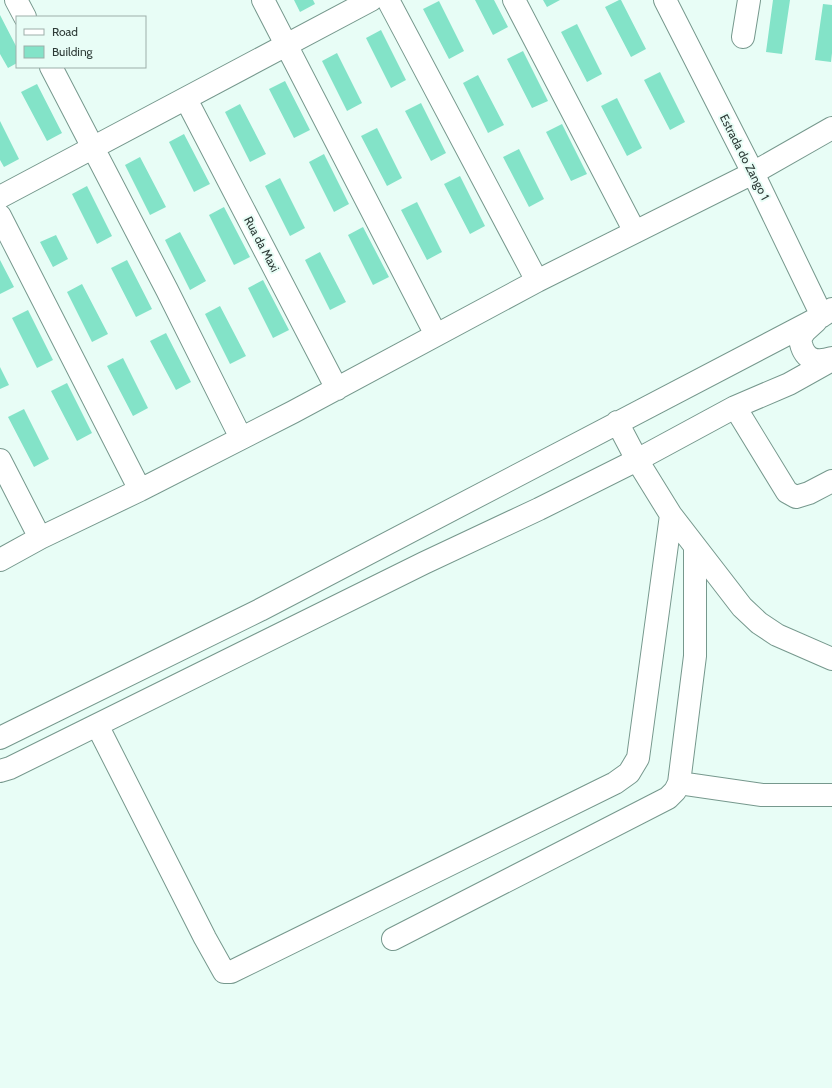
<svg xmlns="http://www.w3.org/2000/svg" width="832" height="1088" font-family="Cabin,sans-serif">
  <style>
    .building { fill: #83e3c8 }
    .lines { fill: none; stroke-linecap: round; stroke-linejoin: round }
    .minor-casing { stroke: #76988d; stroke-width: 24 }
    .minor { stroke: #fff; stroke-width: 22 }
    .labels { text-anchor: middle; dominant-baseline: central; stroke-width: 4; stroke-linejoin: round; paint-order: stroke }
    .street-label { font-size: 12px; fill: #2d3b37; stroke: #e8fdf6 }
  </style>
  <rect width="100%" height="100%" fill="#e8fdf6"/>
  <path class="building" d="M 294,0 L 313,0 L 315,4 L 300,12 Z
    M 475,0 L 494,0 L 508,27 L 493,35 Z
    M 543,0 L 560,0 L 547,7 Z
    M 619,0 L 621,0 L 646,49 L 631,57 L 605,7 Z
    M 773,0 L 790,0 L 782,54 L 766,52 Z
    M 439,1 L 464,51 L 449,59 L 423,9 Z
    M 823,4 L 832,5 L 832,53 L 831,62 L 815,60 Z
    M 0,15 L 17,48 L 17,63 L 8,68 L 0,54 Z
    M 577,24 L 602,74 L 587,82 L 561,32 Z
    M 381,30 L 406,80 L 391,88 L 366,38 Z
    M 523,51 L 548,101 L 532,108 L 507,59 Z
    M 337,53 L 362,103 L 347,111 L 322,61 Z
    M 660,72 L 685,122 L 670,130 L 644,80 Z
    M 478,75 L 504,125 L 488,133 L 463,83 Z
    M 285,81 L 310,130 L 294,138 L 269,89 Z
    M 37,84 L 62,133 L 47,141 L 21,92 Z
    M 617,98 L 642,148 L 627,156 L 601,106 Z
    M 421,103 L 446,153 L 431,161 L 405,111 Z
    M 240,104 L 266,154 L 250,162 L 225,112 Z
    M 0,121 L 19,159 L 4,167 L 0,160 Z
    M 562,124 L 587,174 L 571,181 L 546,132 Z
    M 377,128 L 402,178 L 387,186 L 361,136 Z
    M 184,134 L 210,184 L 194,192 L 169,142 Z
    M 519,149 L 544,199 L 529,207 L 503,157 Z
    M 324,154 L 349,204 L 334,212 L 309,162 Z
    M 140,157 L 166,207 L 150,215 L 125,165 Z
    M 460,176 L 485,226 L 470,234 L 444,184 Z
    M 280,178 L 305,228 L 290,236 L 265,186 Z
    M 87,186 L 112,236 L 97,244 L 72,194 Z
    M 417,202 L 442,252 L 427,260 L 401,210 Z
    M 224,207 L 250,257 L 234,265 L 209,215 Z
    M 363,227 L 389,277 L 373,285 L 348,235 Z
    M 180,232 L 206,281 L 190,290 L 165,240 Z
    M 56,235 L 68,259 L 53,267 L 40,242 Z
    M 320,252 L 346,302 L 330,310 L 305,260 Z
    M 0,260 L 14,287 L 0,294 Z
    M 127,260 L 152,309 L 136,317 L 111,268 Z
    M 263,280 L 289,330 L 273,338 L 248,288 Z
    M 82,284 L 108,334 L 92,342 L 67,292 Z
    M 220,306 L 246,356 L 230,364 L 205,314 Z
    M 28,310 L 53,360 L 37,368 L 12,318 Z
    M 166,333 L 191,382 L 176,390 L 150,341 Z
    M 123,358 L 148,408 L 133,416 L 107,366 Z
    M 0,367 L 9,385 L 0,389 Z
    M 67,383 L 92,433 L 77,441 L 51,391 Z
    M 24,409 L 49,459 L 34,467 L 8,417 Z"/>
  <g class="lines">
    <defs>
      <path id="minor" d="M 16,0 L 25,17
        M 263,0 L 436,335
        M 388,0 L 537,281
        M 514,0 L 635,232
        M 665,0 L 753,173 L 822,316
        M 743,37 L 749,0
        M 51,67 L 167,290 L 241,438
        M 186,99 L 337,389
        M 0,197 L 371,0
        M 0,216 L 140,490
        M 816,321 L 805,331 L 800,339 C 803,358 813,364 832,358
        M 735,407 L 787,492 L 796,497 L 809,493 L 832,481
        M 617,422 L 637,460 L 671,515 L 742,607 L 759,623 L 777,635 L 832,659
        M 0,460 L 40,538
        M 0,560 L 40,538 L 140,490 L 293,412 L 537,281 L 753,173 L 832,128
        M 97,725 L 205,938 L 224,972 L 231,972 L 615,783 L 629,773 L 638,758 L 671,515
        M 0,738 L 260,610 L 822,316 L 832,309
        M 0,771 L 10,768 L 424,563 L 539,509 L 637,460 L 735,407 L 789,384 L 832,360
        M 679,783 L 762,795 L 832,795
        M 393,939 L 668,798 L 675,791 L 679,783 L 695,656 L 695,547"/>
    </defs>
    <use href="#minor" class="minor-casing"/>
    <use href="#minor" class="minor"/>
  </g>
  <g class="labels">
    <g class="street-label">
      <text transform="translate(745 157) rotate(63)">Estrada do Zango 1</text>
      <text transform="translate(262 244) rotate(62)">Rua da Maxi</text>
    </g>
  </g>
  <rect x="16" y="16" width="130" height="52" fill="#e8fdf6" stroke="#9dafaa"/>
  <rect x="24" y="29" width="20" height="6" fill="#ffffff" stroke="#9dafaa"/>
  <text x="52" y="36" font-size="12" fill="#2d3b37">Road</text>
  <rect x="24" y="46" width="20" height="12" fill="#83e3c8" stroke="#9dafaa"/>
  <text x="52" y="56" font-size="12" fill="#2d3b37">Building</text>
</svg>
